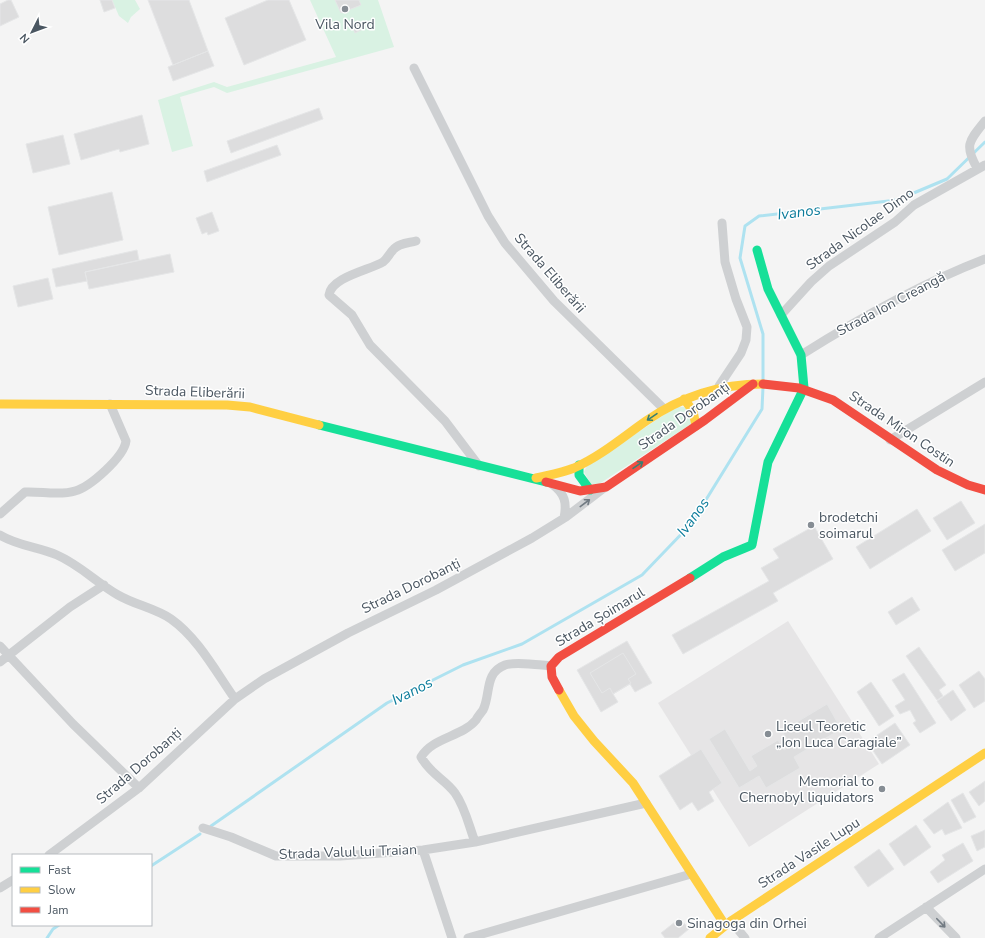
<svg xmlns="http://www.w3.org/2000/svg" width="985" height="938" font-family="'Nunito Sans',sans-serif">
  <style>
    .education { fill: #e6e5e6 }
    .green { fill: #d9f2e3 }
    .lines { fill: none; stroke-linecap: round; stroke-linejoin: round }
    .stream { stroke: #aee2f0; stroke-width: 3 }
    .building { fill: #ddddde; stroke: #e5e6e7 }
    .street { stroke: #ced0d2; stroke-width: 9 }
    .fast { stroke: #16e098; stroke-width: 9 }
    .slow { stroke: #ffcf43; stroke-width: 9 }
    .jam { stroke: #f24e42; stroke-width: 9 }
    .oneway { stroke: #3a7f72 }
    .oneway2 { stroke: #727b83 }
    .poi-dot { fill: #868d94; stroke: #fff; stroke-width: 1.5 }
    .labels { text-anchor: middle; dominant-baseline: central; stroke-width: 3; stroke-linejoin: round; paint-order: stroke }
    .poi-label { font-size: 14px; fill: #4a5661; stroke: #fff; text-anchor: start }
    .street-label { font-size: 14px; fill: #4a5661; stroke: #fff }
    .water-label { font-size: 15px; font-style: italic; fill: #0c7c9b; stroke: #fff }
  </style>
  <rect width="100%" height="100%" fill="#f4f4f4"/>
  <path class="education" d="M 788,621 L 879,764 L 749,847 L 658,703 Z"/>
  <path class="green" d="M 112,0 L 135,0 L 140,9 L 131,17 L 128,23 L 119,16 Z
    M 310,0 L 378,0 L 394,47 L 227,93 L 214,87 L 180,97 L 193,146 L 172,152 L 158,100 L 214,82 L 227,87 L 336,57 Z
    M 676,407 L 684,407 L 689,410 L 691,424 L 599,484 L 591,484 L 584,472 L 587,466 Z"/>
  <g class="lines">
    <path class="stream" d="M 763,380 L 763,334 L 740,258 L 745,226 L 759,216 L 897,200 L 947,179 L 985,142
      M 211,826 L 387,703 L 463,665 L 522,644 L 642,575 L 691,524 L 762,409 L 763,387
      M 151,866 L 200,834
      M 47,938 L 53,929 L 59,925"/>
  </g>
  <path class="building" d="M 8,0 L 11,0 L 19,17 L 0,26 L 0,4 Z
    M 100,0 L 112,0 L 115,8 L 104,12 Z
    M 148,0 L 189,0 L 208,51 L 173,65 Z
    M 268,0 L 289,0 L 306,40 L 244,65 L 225,18 Z
    M 335,0 L 359,0 L 361,5 L 341,13 Z
    M 358,22 L 361,30 L 355,33 L 351,24 Z
    M 208,51 L 214,66 L 173,81 L 168,67 Z
    M 319,108 L 323,119 L 231,153 L 227,141 Z
    M 142,115 L 149,144 L 120,152 L 119,149 L 81,160 L 74,134 Z
    M 63,135 L 70,164 L 33,173 L 26,144 Z
    M 277,145 L 281,155 L 207,182 L 204,171 Z
    M 112,192 L 123,240 L 59,255 L 48,207 Z
    M 212,212 L 219,231 L 208,235 L 207,232 L 202,234 L 196,218 Z
    M 137,250 L 139,260 L 85,272 L 87,281 L 56,287 L 52,269 Z
    M 170,254 L 174,272 L 89,289 L 85,272 Z
    M 48,278 L 53,299 L 18,307 L 13,286 Z
    M 961,501 L 975,523 L 947,540 L 933,518 Z
    M 917,509 L 931,531 L 870,569 L 856,547 Z
    M 985,524 L 985,553 L 955,571 L 942,550 Z
    M 814,526 L 833,559 L 773,593 L 778,601 L 683,654 L 672,635 L 769,581 L 761,568 L 779,558 L 773,549 Z
    M 912,597 L 920,610 L 896,625 L 888,612 Z
    M 627,641 L 652,683 L 635,692 L 630,684 L 613,694 L 618,702 L 601,712 L 577,670 Z
    M 919,647 L 946,685 L 939,690 L 943,696 L 937,700 L 906,656 Z
    M 623,653 L 636,674 L 628,679 L 631,683 L 613,694 L 610,688 L 602,693 L 590,673 Z
    M 979,671 L 985,679 L 985,701 L 974,708 L 959,685 Z
    M 904,673 L 936,723 L 920,733 L 913,723 L 916,721 L 910,710 L 900,714 L 895,706 L 905,700 L 892,680 Z
    M 871,682 L 894,716 L 879,726 L 857,692 Z
    M 953,690 L 966,710 L 951,721 L 937,701 Z
    M 827,704 L 841,729 L 794,757 L 800,768 L 766,788 L 759,776 L 739,788 L 709,739 L 725,729 L 750,771 L 757,766 L 751,756 L 778,740 L 784,750 L 791,746 L 782,731 Z
    M 895,723 L 910,745 L 882,764 L 867,742 Z
    M 701,749 L 722,783 L 709,792 L 714,801 L 698,811 L 692,802 L 680,810 L 659,776 Z
    M 985,781 L 985,801 L 979,806 L 969,792 Z
    M 963,793 L 976,817 L 964,823 L 951,800 Z
    M 948,802 L 962,828 L 945,835 L 942,829 L 934,834 L 923,820 Z
    M 916,825 L 931,847 L 904,866 L 889,844 Z
    M 985,830 L 985,847 L 977,851 L 971,836 Z
    M 963,843 L 973,861 L 938,883 L 930,872 L 945,860 L 942,855 Z
    M 879,849 L 894,869 L 868,887 L 854,867 Z
    M 680,918 L 689,929 L 678,938 L 665,938 L 661,933 Z"/>
  <g class="lines">
    <path class="street" d="M 414,68 L 488,216 L 505,243 L 554,301 L 664,409
      M 977,168 C 964,145 969,141 985,121
      M 416,241 C 409,243 398,243 393,250 C 389,254 388,258 383,262 C 370,270 331,277 329,295 L 352,315 L 370,345 L 445,421 L 479,466
      M 781,315 L 811,282 L 829,266 L 895,222 L 914,205 L 985,165
      M 801,355 C 860,318 920,284 985,259
      M 719,386 L 741,353 L 746,340 L 747,327 L 736,299 L 725,262 L 722,223
      M 890,440 L 985,382
      M 553,485 C 565,494 567,503 564,518
      M 0,514 L 25,492 C 40,491 60,496 75,491 C 90,487 124,457 126,441 L 110,404
      M 0,535 C 18,546 39,547 57,555 C 80,565 97,583 118,595 C 135,605 155,608 171,619 C 198,638 216,672 235,699
      M 0,646 L 73,724 L 139,788
      M 0,662 L 70,607 L 104,585
      M 203,828 L 231,837 L 276,856 L 340,856 L 423,850 L 475,842 L 646,803
      M 475,842 C 469,826 465,807 455,793 C 445,779 431,775 421,757 C 433,737 462,737 476,720 C 478,716 481,713 483,710 C 491,694 484,673 505,665 C 516,661 539,665 551,666
      M 423,850 L 452,938
      M 49,855 L 139,788 L 235,699 L 264,679 L 348,633 L 436,590 L 532,538 L 566,517 L 604,488
      M 0,888 L 13,880
      M 926,907 L 956,938
      M 731,921 L 745,938
      M 468,938 L 691,874
      M 879,938 L 985,869"/>
    <path class="fast" d="M 757,250 L 768,289 L 801,355 L 804,388
      M 319,425 L 546,482
      M 579,465 L 579,475 L 590,490
      M 690,578 L 723,557 L 752,545 L 768,462 L 804,388"/>
    <path class="slow" d="M 684,399 L 693,411 L 696,426
      M 0,404 L 227,405 L 250,407 L 319,425
      M 536,478 C 549,475 562,473 574,468 C 601,456 623,437 646,421 C 682,396 719,384 763,384
      M 559,690 L 574,716 L 594,741 L 633,783 L 725,925
      M 710,938 L 731,921 L 985,753"/>
    <path class="jam" d="M 763,384 L 799,388 L 833,400 L 937,470 L 968,485 L 985,490
      M 546,482 L 580,491 L 606,487 L 705,420 L 753,384
      M 559,690 L 552,677 L 551,666 L 559,657 L 690,578"/>
  </g>
  <defs><path id="oneway-shaft" d="M-6 0H5M1.5-3L5.5 0L1.5 3" fill="none" stroke-width="1.6" stroke-linecap="round" stroke-linejoin="round"/></defs>
  <g class="oneway">
    <use href="#oneway-shaft" transform="translate(652 417) rotate(146)"/>
    <use href="#oneway-shaft" transform="translate(638 465) rotate(-34)"/>
  </g>
  <g class="oneway2">
    <use href="#oneway-shaft" transform="translate(585 503) rotate(-37)"/>
    <use href="#oneway-shaft" transform="translate(941 923) rotate(46)"/>
  </g>
  <g class="poi-dot">
    <circle cx="345" cy="9" r="4"/>
    <circle cx="811" cy="525" r="4"/>
    <circle cx="768" cy="734" r="4"/>
    <circle cx="882" cy="789" r="4"/>
    <circle cx="679" cy="923" r="4"/>
  </g>
  <g class="labels">
    <g class="poi-label">
      <text x="345" y="24" text-anchor="middle">Vila Nord</text>
      <text x="819" y="517">brodetchi<tspan x="819" dy="16">soimarul</tspan></text>
      <text x="776" y="726">Liceul Teoretic<tspan x="776" dy="16">„Ion Luca Caragiale”</tspan></text>
      <text x="874" y="781" text-anchor="end">Memorial to<tspan x="874" dy="16">Chernobyl liquidators</tspan></text>
      <text x="687" y="923">Sinagoga din Orhei</text>
    </g>
    <g class="street-label">
      <text transform="translate(860 229) rotate(-36)">Strada Nicolae Dimo</text>
      <text transform="translate(550 273) rotate(49)">Strada Eliberării</text>
      <text transform="translate(891 304) rotate(-28)">Strada Ion Creangă</text>
      <text transform="translate(195 392) rotate(2)">Strada Eliberării</text>
      <text transform="translate(684 416) rotate(-35)">Strada Dorobanți</text>
      <text transform="translate(902 429) rotate(34)">Strada Miron Costin</text>
      <text transform="translate(411 586) rotate(-26)">Strada Dorobanți</text>
      <text transform="translate(600 617) rotate(-31)">Strada Șoimarul</text>
      <text transform="translate(139 766) rotate(-41)">Strada Dorobanți</text>
      <text transform="translate(348 852) rotate(-2)">Strada Valul lui Traian</text>
      <text transform="translate(809 853) rotate(-33)">Strada Vasile Lupu</text>
    </g>
    <g class="water-label">
      <text transform="translate(799 212) rotate(-7)">Ivanos</text>
      <text transform="translate(693 517) rotate(-54)">Ivanos</text>
      <text transform="translate(412 691) rotate(-27)">Ivanos</text>
    </g>
  </g>
  <rect x="12" y="854" width="140" height="72" fill="#ffffff" stroke="#b7bbc0"/>
  <rect x="20" y="867" width="20" height="6" fill="#16e098" stroke="#b7bbc0"/>
  <text x="48" y="874" font-size="12" fill="#4a5661">Fast</text>
  <rect x="20" y="887" width="20" height="6" fill="#ffcf43" stroke="#b7bbc0"/>
  <text x="48" y="894" font-size="12" fill="#4a5661">Slow</text>
  <rect x="20" y="907" width="20" height="6" fill="#f24e42" stroke="#b7bbc0"/>
  <text x="48" y="914" font-size="12" fill="#4a5661">Jam</text>
  <g transform="translate(32 32) rotate(228)" stroke="#ffffff" stroke-width="3" paint-order="stroke">
  <path d="M0-3L7 15L0 10L-7 15Z" fill="#4a5661"/>
  <text y="-6" font-size="11" font-weight="bold" text-anchor="middle" fill="#4a5661">N</text>
  </g>
</svg>
